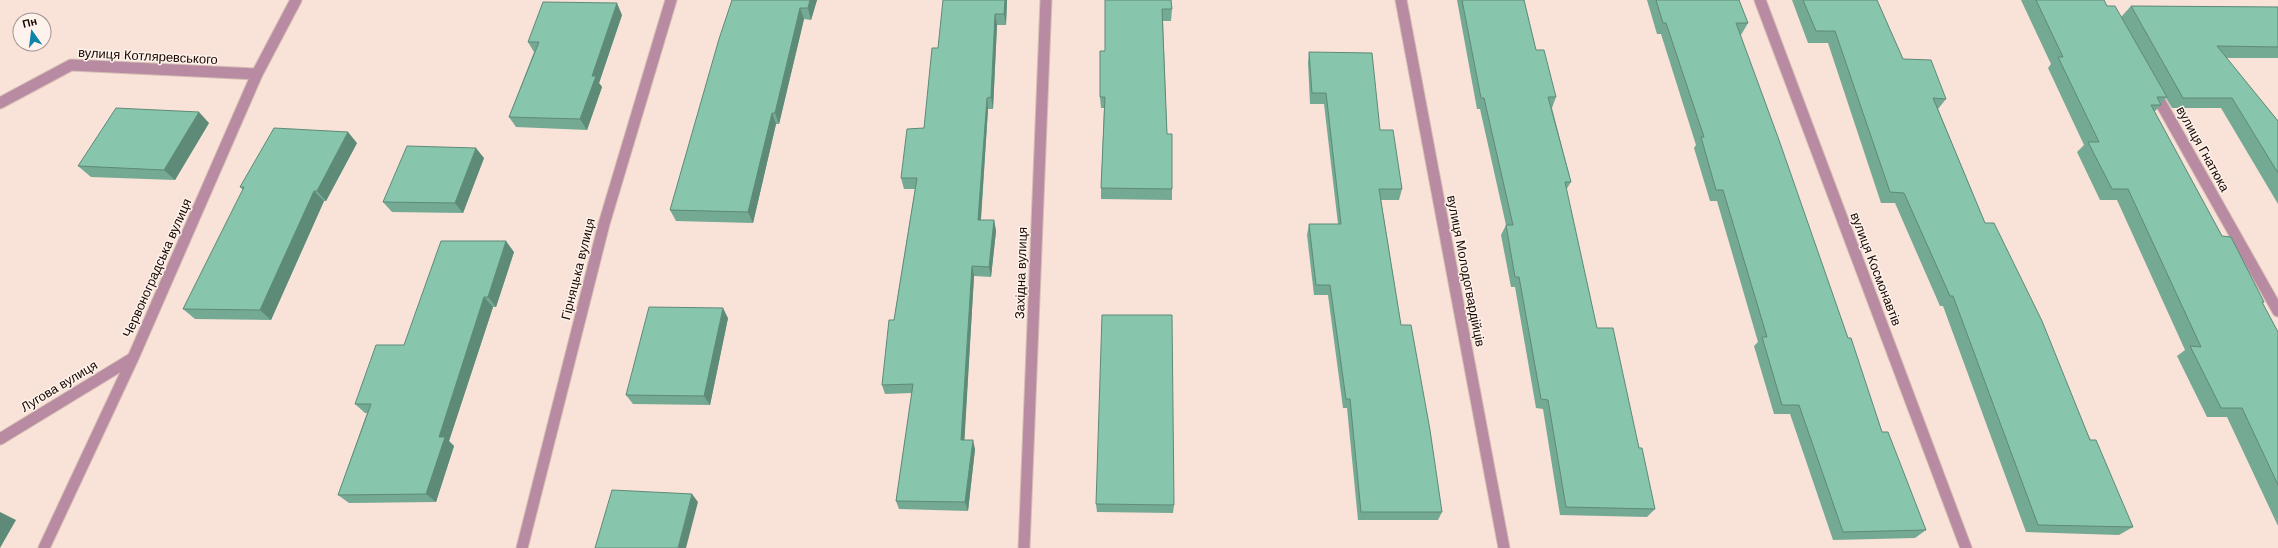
<svg xmlns="http://www.w3.org/2000/svg" width="2278" height="548" font-family="Helvetica,sans-serif">
  <style>
    .lines { fill: none; stroke-linecap: round; stroke-linejoin: round }
    .minor-casing { stroke: #d5bfb5; stroke-width: 13 }
    .minor { stroke: #b98ba2; stroke-width: 11 }
    .wall { fill: #74a994 }
    .shaded-wall { fill: #5e8a78 }
    .building { fill: #87c5ac; stroke: #5e8a78 }
    .labels { text-anchor: middle; dominant-baseline: central; stroke-width: 3; stroke-linejoin: round; paint-order: stroke }
    .street-label { font-size: 13px; fill: #180701; stroke: #fef2ec }
  </style>
  <rect width="100%" height="100%" fill="#f9e2d7"/>
  <g class="lines">
    <defs>
      <path id="minor" d="M 1401,0 L 1504,548
        M 1760,0 L 1966,548
        M 2154,91 L 2278,311
        M 0,103 L 71,65 L 257,74
        M 0,439 L 133,358
        M 44,548 L 133,358 L 257,74 L 296,0
        M 522,548 L 604,224 L 671,0
        M 1024,548 L 1046,0"/>
    </defs>
    <use href="#minor" class="minor-casing"/>
    <use href="#minor" class="minor"/>
  </g>
  <path class="wall" d="M 732,0 L 817,0 L 811,20 L 804,19 L 779,124 L 776,124 L 753,223 L 676,221 L 670,210 Z
    M 1007,0 L 1006,25 L 997,25 L 993,109 L 988,109 L 981,220 L 994,220 L 996,231 L 991,277 L 974,276 L 964,440 L 975,449 L 968,511 L 899,509 L 896,501 L 912,393 L 885,394 L 882,385 L 894,320 L 915,189 L 904,189 L 901,178 L 924,128 L 938,48 Z
    M 1105,0 L 1172,9 L 1171,21 L 1163,21 L 1167,134 L 1172,189 L 1172,200 L 1101,199 L 1101,188 L 1104,108 L 1101,108 L 1100,97 L 1105,51 Z
    M 1457,0 L 1524,0 L 1536,50 L 1556,97 L 1552,108 L 1571,182 L 1566,190 L 1597,328 L 1639,448 L 1655,509 L 1647,517 L 1560,515 L 1543,409 L 1536,408 L 1515,287 L 1511,287 L 1501,235 L 1506,225 L 1480,109 L 1477,109 Z
    M 1647,0 L 1739,0 L 1748,23 L 1741,35 L 1740,35 L 1848,338 L 1882,432 L 1926,530 L 1915,538 L 1833,540 L 1790,414 L 1774,414 L 1754,346 L 1758,342 L 1717,201 L 1710,201 L 1694,148 L 1696,145 L 1661,34 L 1657,34 Z
    M 1792,0 L 1877,0 L 1903,59 L 1946,99 L 1938,109 L 1985,223 L 2133,527 L 2119,535 L 2026,532 L 1943,306 L 1940,306 L 1895,203 L 1881,203 L 1828,43 L 1808,43 Z
    M 2021,0 L 2104,0 L 2107,6 L 2121,17 L 2131,6 L 2278,7 L 2278,58 L 2226,58 L 2278,121 L 2278,204 L 2221,108 L 2172,108 L 2166,98 L 2160,104 L 2161,105 L 2154,112 L 2222,236 L 2264,302 L 2262,303 L 2278,332 L 2278,526 L 2227,417 L 2207,417 L 2177,356 L 2185,350 L 2117,200 L 2100,200 L 2077,152 L 2084,145 L 2048,68 L 2051,64 Z
    M 622,15 L 599,83 L 602,87 L 587,130 L 516,127 L 509,117 L 534,52 L 528,42 Z
    M 1309,52 L 1380,130 L 1402,189 L 1399,200 L 1381,200 L 1401,325 L 1442,512 L 1438,520 L 1358,520 L 1347,408 L 1343,408 L 1328,295 L 1314,295 L 1307,235 L 1309,224 L 1338,224 L 1324,104 L 1310,104 L 1308,63 Z
    M 209,123 L 175,180 L 91,177 L 78,166 Z
    M 357,143 L 326,201 L 324,201 L 271,320 L 195,319 L 183,309 L 243,190 L 240,187 Z
    M 484,158 L 463,213 L 392,212 L 383,202 Z
    M 514,252 L 496,307 L 493,307 L 449,441 L 454,446 L 436,502 L 349,503 L 338,495 L 367,413 L 365,413 L 355,404 L 404,345 Z
    M 728,318 L 710,405 L 633,404 L 626,395 Z
    M 1096,504 L 1174,505 L 1173,513 L 1097,512 Z"/>
  <path class="shaded-wall" d="M 810,0 L 817,0 L 811,20 L 808,8 Z
    M 1005,0 L 1007,0 L 1006,25 L 1004,14 Z
    M 617,3 L 622,15 L 599,83 L 602,87 L 587,130 L 580,119 L 592,76 Z
    M 800,8 L 804,19 L 779,124 L 775,113 Z
    M 995,14 L 997,25 L 993,109 L 991,97 Z
    M 987,98 L 988,109 L 980,230 L 978,220 Z
    M 199,112 L 209,123 L 175,180 L 164,170 Z
    M 772,113 L 776,124 L 753,223 L 748,212 Z
    M 348,132 L 357,143 L 326,201 L 317,191 Z
    M 476,148 L 484,158 L 463,213 L 455,203 Z
    M 314,191 L 324,201 L 271,320 L 260,310 Z
    M 994,220 L 996,231 L 991,277 L 989,267 Z
    M 506,241 L 514,252 L 496,307 L 488,297 Z
    M 972,266 L 974,276 L 964,448 L 961,440 Z
    M 484,297 L 493,307 L 449,441 L 454,446 L 436,502 L 426,494 L 439,437 Z
    M 723,308 L 728,318 L 710,405 L 704,396 Z
    M 973,440 L 975,449 L 968,511 L 965,502 Z
    M 692,494 L 698,502 L 686,548 L 678,548 Z
    M 0,512 L 16,520 L 0,548 Z"/>
  <path class="building" d="M 732,0 L 810,0 L 808,8 L 800,8 L 775,113 L 772,113 L 748,212 L 670,210 L 719,39 Z
    M 943,0 L 1005,0 L 1004,14 L 995,14 L 991,97 L 987,98 L 978,220 L 994,220 L 989,267 L 972,266 L 961,440 L 973,440 L 965,502 L 896,501 L 913,384 L 882,385 L 889,320 L 894,320 L 917,178 L 901,178 L 907,129 L 924,128 L 932,48 L 938,48 Z
    M 1105,0 L 1171,0 L 1172,9 L 1162,9 L 1167,134 L 1172,134 L 1172,189 L 1101,188 L 1105,97 L 1100,97 L 1100,51 L 1105,51 Z
    M 1462,0 L 1524,0 L 1536,50 L 1544,50 L 1556,97 L 1548,97 L 1571,182 L 1565,182 L 1597,328 L 1613,328 L 1639,448 L 1642,448 L 1655,509 L 1566,507 L 1548,400 L 1541,399 L 1519,277 L 1515,277 L 1506,225 L 1513,225 L 1484,98 L 1481,98 Z
    M 1656,0 L 1739,0 L 1748,23 L 1736,23 L 1779,140 L 1848,338 L 1851,338 L 1882,432 L 1888,432 L 1926,530 L 1843,532 L 1799,405 L 1782,405 L 1762,337 L 1767,337 L 1723,190 L 1716,190 L 1701,137 L 1704,137 L 1666,23 L 1663,23 Z
    M 1803,0 L 1877,0 L 1903,59 L 1931,60 L 1946,99 L 1933,98 L 1985,223 L 1994,223 L 2042,321 L 2090,440 L 2096,440 L 2133,527 L 2038,525 L 1953,296 L 1950,296 L 1904,193 L 1890,192 L 1835,31 L 1816,31 Z
    M 2036,0 L 2104,0 L 2107,6 L 2115,6 L 2167,97 L 2157,97 L 2161,105 L 2151,105 L 2222,236 L 2231,237 L 2264,302 L 2262,302 L 2278,332 L 2278,485 L 2242,408 L 2221,408 L 2190,346 L 2201,347 L 2128,189 L 2112,189 L 2088,142 L 2099,142 L 2058,57 L 2063,57 Z
    M 543,2 L 617,3 L 592,76 L 596,76 L 580,119 L 509,117 L 539,42 L 528,42 Z
    M 2131,6 L 2278,7 L 2278,47 L 2217,46 L 2278,121 L 2278,173 L 2232,98 L 2183,98 Z
    M 1309,52 L 1372,53 L 1380,130 L 1393,130 L 1402,189 L 1379,189 L 1401,325 L 1411,325 L 1430,430 L 1442,512 L 1361,512 L 1350,399 L 1346,399 L 1330,285 L 1316,285 L 1309,224 L 1341,224 L 1326,93 L 1312,93 Z
    M 116,108 L 199,112 L 164,170 L 78,166 Z
    M 274,128 L 348,132 L 317,191 L 314,191 L 260,310 L 183,309 L 244,187 L 240,187 Z
    M 407,146 L 476,148 L 455,203 L 383,202 Z
    M 441,241 L 506,241 L 488,297 L 484,297 L 439,437 L 445,437 L 426,494 L 338,495 L 371,404 L 355,404 L 376,345 L 404,345 Z
    M 649,307 L 723,308 L 704,396 L 626,395 Z
    M 1102,315 L 1172,315 L 1174,505 L 1096,504 Z
    M 612,490 L 692,494 L 678,548 L 595,548 Z"/>
  <g class="labels">
    <g class="street-label">
      <text transform="translate(148 56) rotate(3)">вулиця Котляревського</text>
      <text transform="translate(2203 149) rotate(61)">вулиця Гнатюка</text>
      <text transform="translate(157 268) rotate(-66)">Червоноградська вулиця</text>
      <text transform="translate(578 269) rotate(-76)">Гірняцька вулиця</text>
      <text transform="translate(1876 269) rotate(69)">вулиця Космонавтів</text>
      <text transform="translate(1466 271) rotate(79)">вулиця Молодогвардійців</text>
      <text transform="translate(1021 273) rotate(-88)">Західна вулиця</text>
      <text transform="translate(59 386) rotate(-31)">Лугова вулиця</text>
    </g>
  </g>
  <g transform="translate(32 32) rotate(346)"><circle r="19" fill="#fef2ec" stroke="#a2948e"/>
  <path d="M0-3L7 15L0 10L-7 15Z" fill="#0f84aa"/>
  <text y="-6" font-size="11" font-weight="bold" text-anchor="middle" fill="#180701">Пн</text>
  </g>
</svg>
